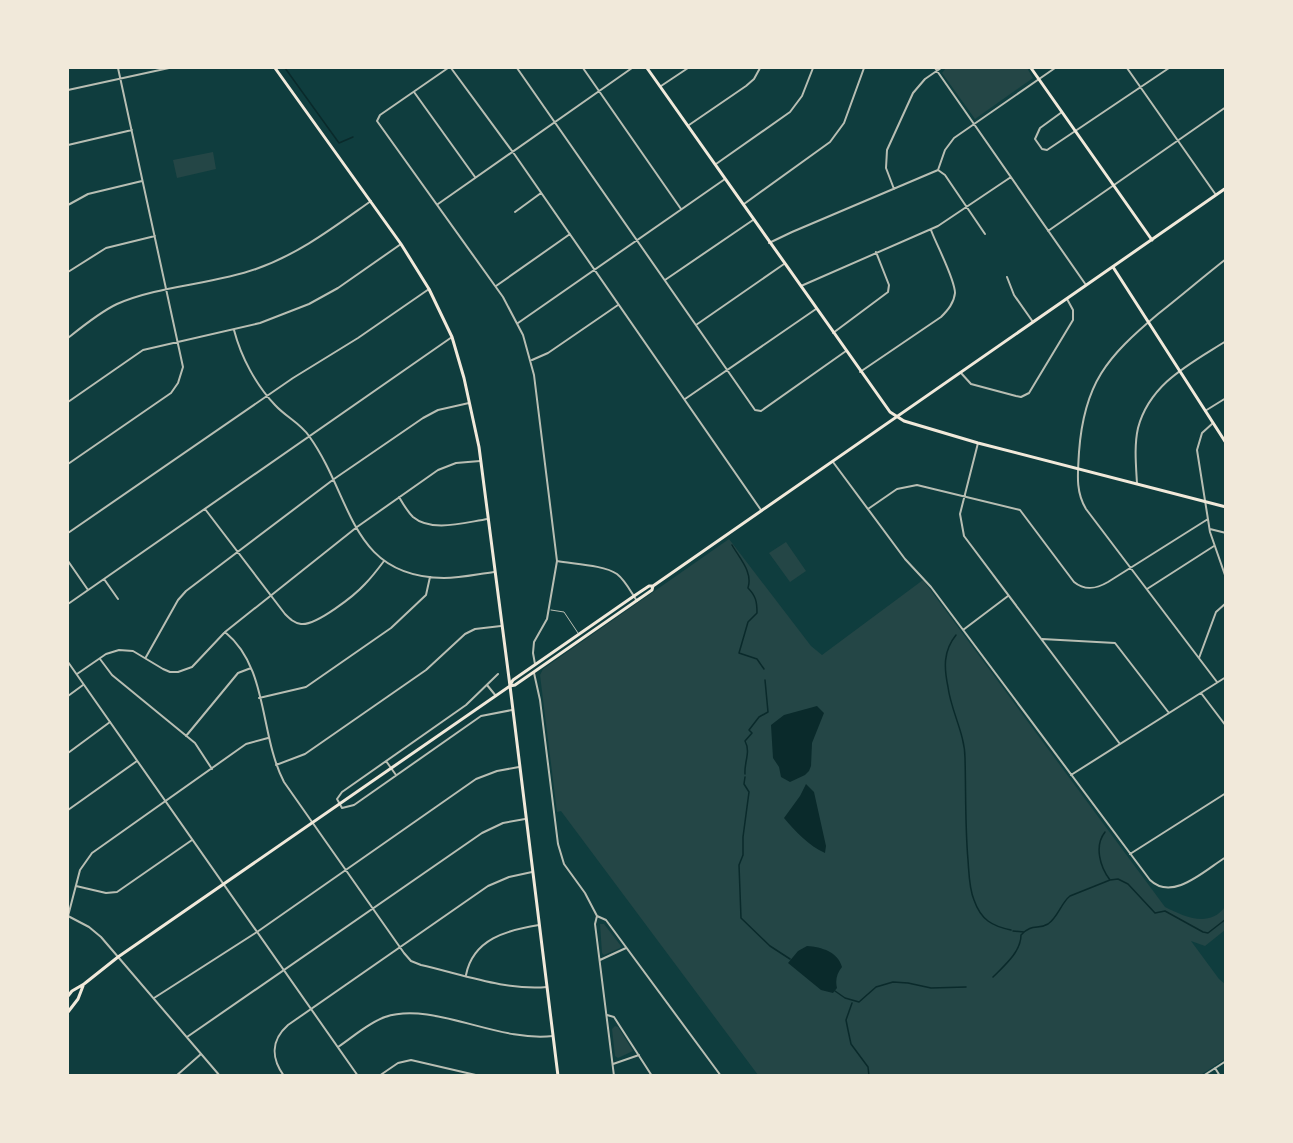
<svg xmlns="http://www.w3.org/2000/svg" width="1293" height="1143" font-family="Cabin,sans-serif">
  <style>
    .green { fill: #244646 }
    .water { fill: #0a2a2b }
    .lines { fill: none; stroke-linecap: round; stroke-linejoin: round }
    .stream { stroke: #0a2a2b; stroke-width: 1.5 }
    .service { stroke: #b8beb3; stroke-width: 1 }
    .minor { stroke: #b8beb3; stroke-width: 2 }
    .tertiary { stroke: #b8beb3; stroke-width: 2 }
    .secondary { stroke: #f1e9da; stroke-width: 3 }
    .primary { stroke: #f1e9da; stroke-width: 3 }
  </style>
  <rect width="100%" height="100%" fill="#0f3d3e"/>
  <path class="green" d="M 946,68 L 1027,68 L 1033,78 L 975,119 L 942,73 Z
    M 213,152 L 216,169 L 177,178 L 173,160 Z
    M 729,539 L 811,646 L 822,655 L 923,580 L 1165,907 C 1185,917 1209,928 1225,907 L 1225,930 L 1205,946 L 1191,941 L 1219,979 L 1225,984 L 1225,1059 L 1199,1076 L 758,1075 L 561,811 L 557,812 L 540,675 L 543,669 Z
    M 786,542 L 806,571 L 790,582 L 769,553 Z
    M 600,924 L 604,924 L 621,946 L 620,948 L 604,955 L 602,953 Z
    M 615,1026 L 618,1027 L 633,1051 L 618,1058 L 615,1056 L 612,1029 Z"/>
  <path class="water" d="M 817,706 L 824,713 L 812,743 L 811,766 L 809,771 L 805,775 L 790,782 L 781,777 L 779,767 L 773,758 L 771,725 L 784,715 Z
    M 806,784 L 814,792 L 826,846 L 825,853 C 809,846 795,831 784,818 L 800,796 Z
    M 807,946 C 822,947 838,952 842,967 C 837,973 835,980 837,988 L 833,993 L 821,990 L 788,963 L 798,951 Z"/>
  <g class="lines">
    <path class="stream" d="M 285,68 L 339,143 L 353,137
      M 732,545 C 740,559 753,572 748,588 C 756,596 757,602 757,613 L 748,622 L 739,653 L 757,659 L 764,669
      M 956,635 C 943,651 944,668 948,687 C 951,711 965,734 965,758 C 966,792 965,826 968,860 C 969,873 969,888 974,900 C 981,920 992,926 1011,930
      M 745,774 C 744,762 751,752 745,741 L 752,733 L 749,730 L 759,717 L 768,712 L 765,680
      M 745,777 L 744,784 L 749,792 L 743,837 L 743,855 L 739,865 L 741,918 L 770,946 L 790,959
      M 1105,832 C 1094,846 1100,867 1110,880
      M 1013,931 L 1024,932
      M 993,977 C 1004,966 1021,952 1021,935 C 1032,923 1038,930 1048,924 C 1058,917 1061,903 1070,896 L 1110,880 L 1118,879 L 1128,884 L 1155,913 L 1165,911 L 1203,932 L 1208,933 L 1226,919
      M 835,991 L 845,998 L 859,1002 L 876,987 L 893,982 L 908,983 L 931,988 L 966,987
      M 852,1003 L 846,1020 L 848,1030 L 851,1044 L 868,1067 L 869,1076"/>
    <path class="service" d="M 551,610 L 564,612 L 578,633"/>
    <path class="minor" d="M 448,68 L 380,115 L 377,121 L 503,297 L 523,335 L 534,375 L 557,561 L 547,619 L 534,642 L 533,653 L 535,664
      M 451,68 L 515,155 L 761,510
      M 517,68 L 755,410 L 761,411 L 846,351
      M 583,68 L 681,209
      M 935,68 L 1086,285
      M 1127,68 L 1216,195
      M 661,86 L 688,68
      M 68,90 L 169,68
      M 414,92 L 475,177
      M 1062,112 L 1040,128 L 1035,139 L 1042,149 L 1047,150 L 1169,68
      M 689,125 L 746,86 L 754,79 L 760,68
      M 68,145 L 132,130
      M 716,164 L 790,112 L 802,96 L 813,68
      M 938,170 L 945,175 L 985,234
      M 894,189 L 886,168 L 887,150 L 913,93 L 925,79 L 941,68
      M 438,204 L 632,68
      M 68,205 L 88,194 L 142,181
      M 515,212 L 541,193
      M 1048,231 L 1226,107
      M 769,243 L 792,232 L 938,170 L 945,150 L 954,138 L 1055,68
      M 68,272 L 106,248 L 155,236
      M 1007,277 L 1014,295 L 1033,322
      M 665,280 L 753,220
      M 496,286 L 570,234
      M 801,286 L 938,226 L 1011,177
      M 518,323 L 725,179
      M 696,325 L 784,264
      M 234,330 C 241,357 256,385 275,405 C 286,417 300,423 309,436 C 353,497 349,577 444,578 C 461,578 478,574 494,572
      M 833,333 L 888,292 L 889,285 L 876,252
      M 68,338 C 83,326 100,312 117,304 C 161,285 211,285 256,269 C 299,254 334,227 371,201
      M 532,360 L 548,353 L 618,305
      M 860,372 L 941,317 C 948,310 954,303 955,293 C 955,279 936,244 931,230
      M 961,373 L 971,384 L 1016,396 L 1021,397 L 1029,393 L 1073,320 L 1073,310 L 1067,299
      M 685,399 L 816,309
      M 68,402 L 143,350 L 260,323 L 309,304 L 338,288 L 401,244
      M 1205,411 L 1226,398
      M 1213,423 L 1202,433 L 1197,450 L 1210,532 L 1226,578
      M 978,443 L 960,514 L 964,536 L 1120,744
      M 833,462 L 905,559 L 931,587 L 1150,880 C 1173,902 1205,870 1226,857
      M 68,464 L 171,393 L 178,383 L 183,367 L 118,68
      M 1137,484 C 1136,465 1134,446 1138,428 C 1150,383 1190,364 1226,341
      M 399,497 C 403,504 407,511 413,517 C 432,533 466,522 488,519
      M 205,509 L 285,614 C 290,619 294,623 301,624 C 316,626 355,595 365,584 C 372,577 378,569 384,561
      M 868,509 L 897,489 L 917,485 L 1020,510 L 1074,582 C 1085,591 1096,589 1108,582 L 1208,519
      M 1210,529 L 1226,533
      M 68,533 L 293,378 L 358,338 L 429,289
      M 68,561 L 88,590
      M 557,561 C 573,564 604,565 617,574 C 625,580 631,592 637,601
      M 104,579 L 118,599
      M 1147,589 L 1214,546
      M 68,604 L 452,337
      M 963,630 L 1008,596
      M 225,632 C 269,668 259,734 284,782 L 404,953 L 411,961 L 421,965 C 461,974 507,991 547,987
      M 1042,639 L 1115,643 L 1169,713
      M 146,657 L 178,600 L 186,591 L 334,479 L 423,418 L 438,410 L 469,403
      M 1199,658 L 1216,612 L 1226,603
      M 100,659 L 112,675 L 195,743 L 212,769
      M 534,673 L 540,700 L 558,844 L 564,864 L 585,893 L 597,916 L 606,920 L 721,1076
      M 77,674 L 106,654 L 119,650 L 133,651 L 163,669 L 170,672 L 178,672 L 192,667 L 225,632 L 357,527 L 438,470 L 456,463 L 480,461
      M 498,674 L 466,705 L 342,792 L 337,799 L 342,808 L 354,805 L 481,716 L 512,710
      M 1217,682 L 1086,509 C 1075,491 1078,472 1079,452 C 1084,383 1107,357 1158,314 C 1181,296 1203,277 1226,259
      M 487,685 L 496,696
      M 1201,693 L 1226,726
      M 68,696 L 83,685
      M 259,698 L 306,687 L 391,628 L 426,595 L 430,577
      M 186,736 L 238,673 L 251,668
      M 68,753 L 110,722
      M 386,761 L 396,775
      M 276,765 L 305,754 L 426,670 L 465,634 L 475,629 L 501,626
      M 1071,775 L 1226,677
      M 68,810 L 137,761
      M 1130,854 L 1226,793
      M 76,886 L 106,893 L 117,892 L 192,840
      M 68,916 L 80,870 L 92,853 L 246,744 L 268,738
      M 597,916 L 595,924 L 614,1076
      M 600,960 L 626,948
      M 466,975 C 473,939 507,930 539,925
      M 154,998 L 257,932 L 476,779 L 497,771 L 519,767
      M 607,1015 L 614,1017 L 652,1076
      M 187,1037 L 482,833 L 503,823 L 525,819
      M 338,1047 C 353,1037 368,1023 385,1017 C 433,1001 499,1043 553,1036
      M 613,1064 L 639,1055
      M 1215,1068 L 1220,1076
      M 176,1076 L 201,1054
      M 284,1076 C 271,1058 271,1040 288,1025 L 488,886 L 509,877 L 532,872
      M 379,1076 L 398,1063 L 411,1060 L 480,1076
      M 1203,1076 L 1226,1061"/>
    <path class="tertiary" d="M 744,204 L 830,142 L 844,123 L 864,68
      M 68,662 L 358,1076
      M 68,916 L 89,927 L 101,937 L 220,1076"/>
    <path class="secondary" d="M 647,68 L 890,412 L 904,421 L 978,443 L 1226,507
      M 1031,68 L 1152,240
      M 1113,267 L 1226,443
      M 510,686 L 558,1076"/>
    <path class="primary" d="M 275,68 L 401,244 L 429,289 L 452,337 L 464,378 L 479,447 L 510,686
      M 510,685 L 513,680 L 634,596 L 649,586 L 653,586
      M 68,996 L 72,991 L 84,984 L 118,957 L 510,686 L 515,685 L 652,590 L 653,586 L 1226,188
      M 68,1012 L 78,999 L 83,986"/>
  </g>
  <rect width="1293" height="1143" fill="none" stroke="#f1e9da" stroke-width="138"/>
</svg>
